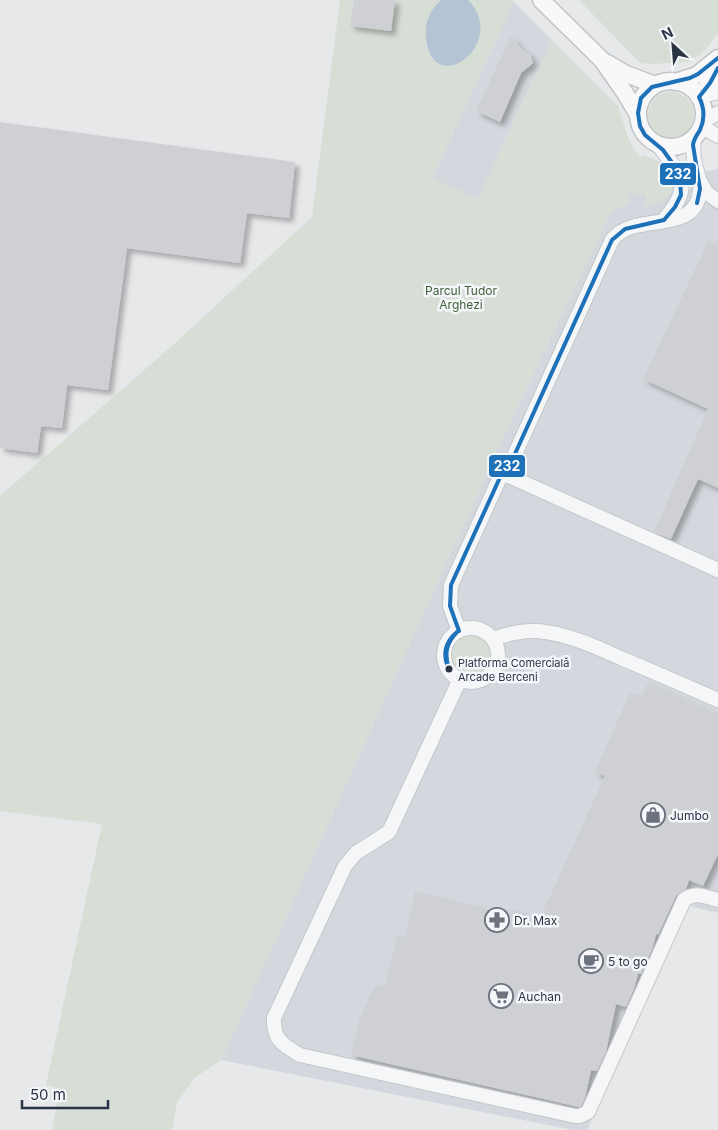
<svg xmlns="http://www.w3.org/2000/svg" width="718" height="1130" font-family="Inter,sans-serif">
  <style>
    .built { fill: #d4d7dd }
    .green { fill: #d6ded6 }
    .water { fill: #b4c4d5 }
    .building { fill: #ced0d3; filter: url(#shadow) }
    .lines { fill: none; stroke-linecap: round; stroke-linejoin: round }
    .minor-casing { stroke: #c4c6c8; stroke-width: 16 }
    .major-casing { stroke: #c2c5c8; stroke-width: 19 }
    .minor { stroke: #f5f6f7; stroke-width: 14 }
    .major { stroke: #f8f8f8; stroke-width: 16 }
    .bus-1-casing { stroke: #f4f6f9; stroke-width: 8 }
    .bus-1 { stroke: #1d71b8; stroke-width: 4 }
    .bus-dot { fill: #2b3445; stroke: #f4f6f9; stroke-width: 2 }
    .labels { text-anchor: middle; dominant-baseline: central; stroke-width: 5; stroke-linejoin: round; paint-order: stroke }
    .bus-label { font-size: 11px; fill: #2b3445; stroke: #f4f6f9; text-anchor: start }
    .park-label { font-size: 12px; fill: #3f6138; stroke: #f4f6f9 }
    .poi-label { font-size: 12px; fill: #2b3445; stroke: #f4f6f9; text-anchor: start }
    .line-badge { stroke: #f4f6f9; stroke-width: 2 }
    .badge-label { font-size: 14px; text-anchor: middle; font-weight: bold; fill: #fff }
  </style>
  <defs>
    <filter id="shadow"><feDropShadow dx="4.5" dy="4.5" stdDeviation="2.5" flood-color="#0004"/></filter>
  </defs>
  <rect width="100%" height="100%" fill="#e6e8ea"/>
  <path class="built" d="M 514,2 L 552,40 L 478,199 L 432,178 Z
    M 641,157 L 678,178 L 718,169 L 718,913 L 689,906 L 587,1130 L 573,1130 L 221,1060 L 506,431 L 625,182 L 631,177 Z"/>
  <path class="green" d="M 340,0 L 513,0 L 514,2 L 432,178 L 478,199 L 552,40 L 618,106 L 627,134 L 634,150 L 641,157 L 643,155 C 651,158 661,161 667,168 C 685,188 664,205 643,206 L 643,203 L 646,203 L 646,194 L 629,194 L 628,205 L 623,206 L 610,213 L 506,431 L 221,1060 L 194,1078 L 177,1103 L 172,1130 L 52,1130 L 60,1088 L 46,1085 L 102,824 L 0,811 L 0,496 L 174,344 L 312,217 Z
    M 579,0 L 718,0 L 718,33 L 706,49 L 700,55 L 687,62 L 652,64 L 640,63 Z
    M648 115a23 23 0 1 1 46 0a23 23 0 1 1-46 0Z
    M448 654a23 23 0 1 1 46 0a23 23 0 1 1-46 0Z"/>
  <path class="water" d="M 441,0 L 468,0 C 510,43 433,101 426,38 C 424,23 430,10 441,0 Z"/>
  <path class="building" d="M 354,0 L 395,0 L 391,31 L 350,26 Z
    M 511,36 L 522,49 L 530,54 L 533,63 L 521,73 L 500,122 L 476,111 Z
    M 0,122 L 295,162 L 289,218 L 247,213 L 240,263 L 127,248 L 108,390 L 67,385 L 62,428 L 41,426 L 37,453 L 0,448 Z
    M 708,242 L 718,246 L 718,488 L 698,479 L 671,539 L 654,532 L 708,409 L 643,379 Z
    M 648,683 L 718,715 L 718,854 L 703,886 L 689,880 L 686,889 L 676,896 L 658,935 L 656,934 L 653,947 L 641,974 L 638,974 L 634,989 L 626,1007 L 616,1004 L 606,1052 L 597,1071 L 591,1070 L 585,1098 L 581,1106 L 579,1107 L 351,1055 L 360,1017 L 375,985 L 385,987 L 397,936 L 405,938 L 415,892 L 505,913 L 506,909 L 522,912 L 521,916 L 539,920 L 605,776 L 595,772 L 630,693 L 641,698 Z"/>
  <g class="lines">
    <defs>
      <path id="minor" d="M 699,97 L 718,92
        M 702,122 L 718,113
        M 701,126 L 718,136
        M 658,145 C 683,177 693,187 663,221
        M 700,181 L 706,192 L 718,201
        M 502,473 L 718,570
        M444 655a27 27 0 1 1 54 0a27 27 0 1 1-54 0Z
        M 459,631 L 450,606 L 451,585 L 502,473 L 514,456 L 612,240 C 635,210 695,237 700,191 C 702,182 697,173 695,165 C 693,156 693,147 694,138
        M 493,639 C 510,633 529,629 546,632 C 573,636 598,648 623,659 C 654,672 686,686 718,700
        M 460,679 L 389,832 L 356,853 L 345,866 L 274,1018 C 273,1040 283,1045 300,1055 L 575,1116 L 580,1116 L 588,1112 L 684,900 C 694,891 706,897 718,900"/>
      <path id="major" d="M 541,0 L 602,60 L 625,93 L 638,115
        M 607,63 L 624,73 L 655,85
        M638 114a33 33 0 1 1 66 0a33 33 0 1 1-66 0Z
        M 675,82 L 697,75 L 718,58
        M 699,97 L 710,83 L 718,68"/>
    </defs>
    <use href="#minor" class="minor-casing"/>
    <use href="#major" class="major-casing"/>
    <use href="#minor" class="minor"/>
    <use href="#major" class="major"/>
    <defs>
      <path id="bus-1" d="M 697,203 L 700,189 L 693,145 C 694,138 697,135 700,130 C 705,119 704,107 699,97 L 710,83 L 718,68
        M 459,631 L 450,606 L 451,585 L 502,473 L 514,456 L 612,240 L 625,229 L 664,220 L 675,207 L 681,195 L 680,179 L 673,164 L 663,150 L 645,135 L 640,126 L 638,113 L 641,98 L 652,87 L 690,78 L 698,74 L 718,58
        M 449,669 C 442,655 445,642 457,632
        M 449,669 C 444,654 446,643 457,632"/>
    </defs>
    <use href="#bus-1" class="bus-1-casing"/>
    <use href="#bus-1" class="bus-1"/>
  </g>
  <defs>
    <symbol id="shop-ring" viewBox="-11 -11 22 22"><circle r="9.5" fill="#f4f6f9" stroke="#6c737f" stroke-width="1.5"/><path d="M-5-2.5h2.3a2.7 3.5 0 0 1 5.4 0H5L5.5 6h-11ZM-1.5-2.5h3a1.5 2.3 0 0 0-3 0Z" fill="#6c737f"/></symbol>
    <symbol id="pharmacy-ring" viewBox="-11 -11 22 22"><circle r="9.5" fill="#f4f6f9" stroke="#6c737f" stroke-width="1.5"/><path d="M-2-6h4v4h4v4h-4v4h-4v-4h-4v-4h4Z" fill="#6c737f"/></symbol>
    <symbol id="cafe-ring" viewBox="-11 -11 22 22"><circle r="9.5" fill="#f4f6f9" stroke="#6c737f" stroke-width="1.5"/><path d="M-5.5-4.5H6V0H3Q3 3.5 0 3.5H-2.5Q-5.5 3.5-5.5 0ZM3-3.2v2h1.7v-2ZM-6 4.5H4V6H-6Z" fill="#6c737f"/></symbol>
    <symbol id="supermarket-ring" viewBox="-11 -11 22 22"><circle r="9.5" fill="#f4f6f9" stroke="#6c737f" stroke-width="1.5"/><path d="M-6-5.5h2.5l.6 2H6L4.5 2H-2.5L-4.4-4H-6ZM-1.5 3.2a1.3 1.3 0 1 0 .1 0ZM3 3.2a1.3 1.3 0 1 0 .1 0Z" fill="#6c737f"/></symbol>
  </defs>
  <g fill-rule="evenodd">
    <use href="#shop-ring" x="639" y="801" width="28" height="28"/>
    <use href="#pharmacy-ring" x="483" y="906" width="28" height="28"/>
    <use href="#cafe-ring" x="577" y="947" width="28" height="28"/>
    <use href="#supermarket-ring" x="487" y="982" width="28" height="28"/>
  </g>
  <circle class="bus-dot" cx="449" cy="669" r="4.5"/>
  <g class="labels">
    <g class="bus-label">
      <text x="458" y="663">Platforma Comercială<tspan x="458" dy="14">Arcade Berceni</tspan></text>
    </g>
    <g class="park-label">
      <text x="461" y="290">Parcul Tudor<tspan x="461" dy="14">Arghezi</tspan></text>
    </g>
    <g class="poi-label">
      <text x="670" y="815">Jumbo</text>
      <text x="514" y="920">Dr. Max</text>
      <text x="608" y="961">5 to go</text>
      <text x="518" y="996">Auchan</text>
    </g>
  </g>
  <g class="line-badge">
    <rect x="659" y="162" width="38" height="24" rx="5" fill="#1d71b8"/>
    <rect x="488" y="454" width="38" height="24" rx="5" fill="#1d71b8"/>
  </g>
  <g class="badge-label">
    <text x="678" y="179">232</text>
    <text x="507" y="471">232</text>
  </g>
  <g transform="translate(673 45) rotate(334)" stroke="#f4f6f9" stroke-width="4" paint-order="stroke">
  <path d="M0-4L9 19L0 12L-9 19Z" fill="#2b3445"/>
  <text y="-8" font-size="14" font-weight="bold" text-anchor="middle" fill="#2b3445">N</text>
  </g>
  <path d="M22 1100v8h86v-8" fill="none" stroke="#2b3445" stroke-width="2.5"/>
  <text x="30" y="1100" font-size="15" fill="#2b3445" stroke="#f4f6f9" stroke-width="4" paint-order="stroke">50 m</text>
</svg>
